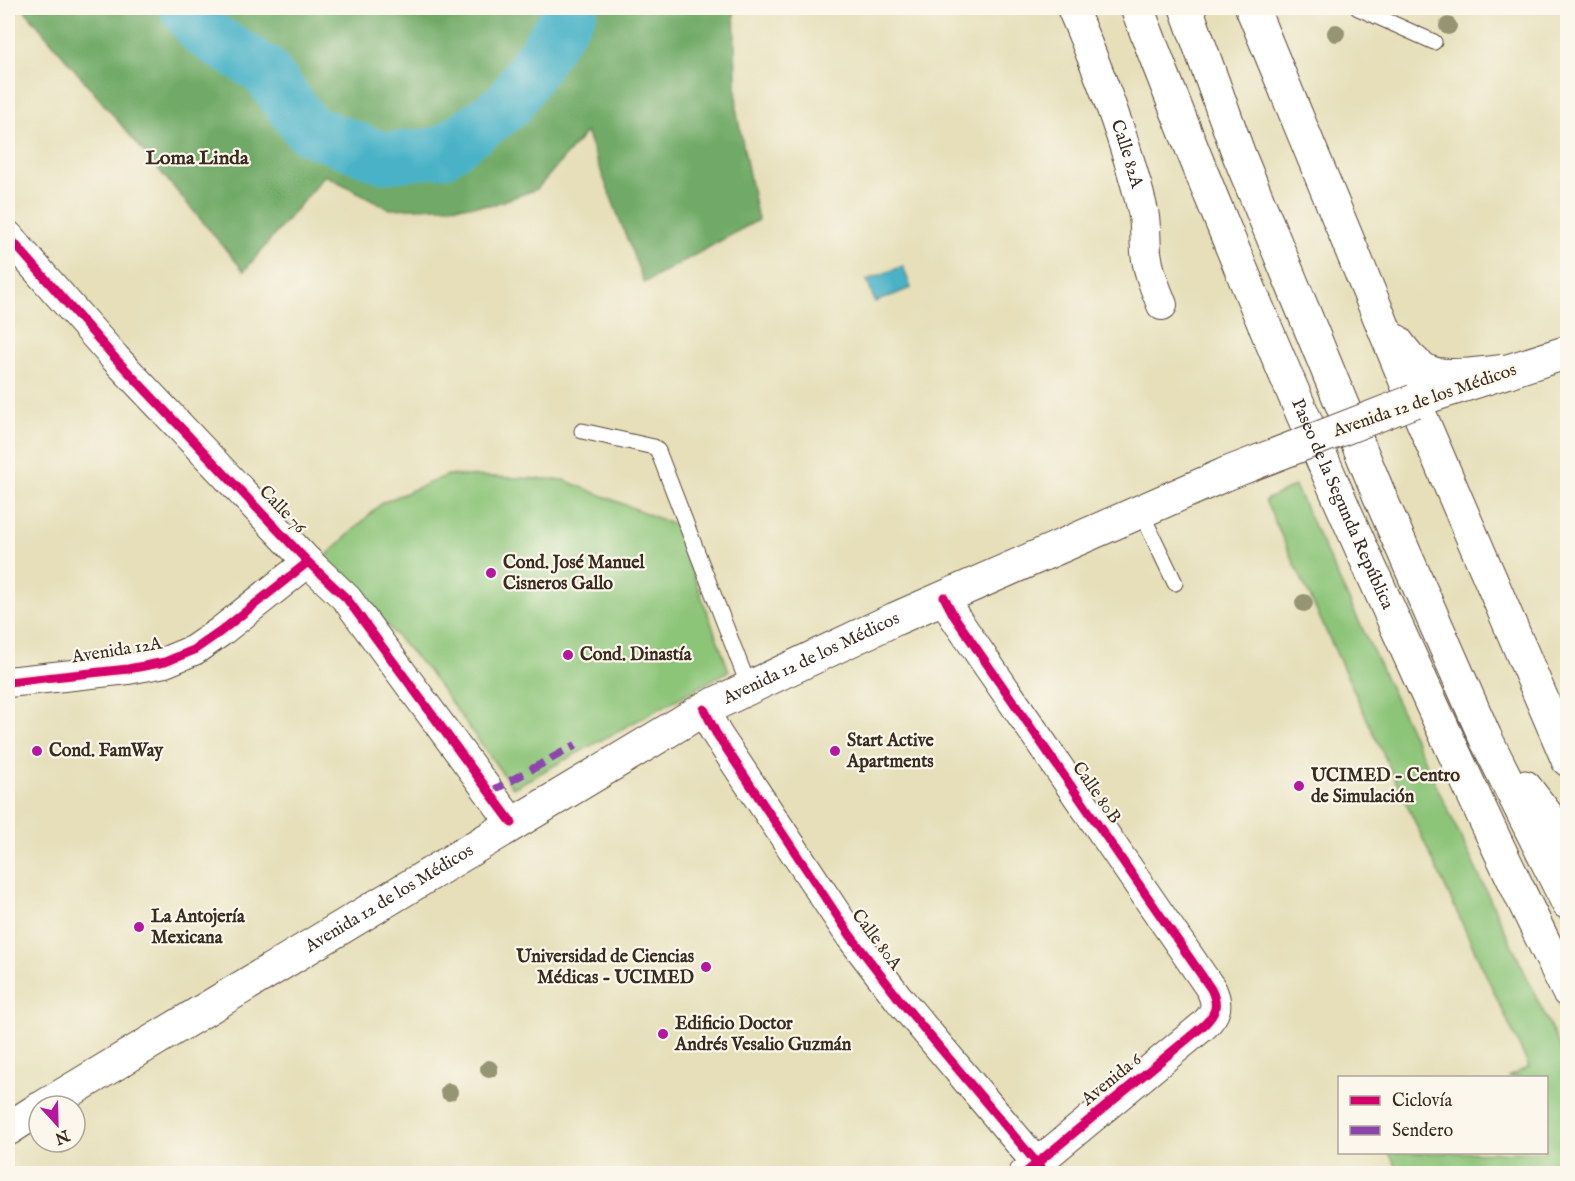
<svg xmlns="http://www.w3.org/2000/svg" width="1575" height="1181" font-family="'IM FELL English',serif">
  <style>
    .green { fill: #8cc478; stroke: #64774b; stroke-width: 1.5 }
    .forest { fill: #71aa68; stroke: #566a43; stroke-width: 1.5 }
    .water { fill: #48b2c7; stroke: #426e72; stroke-width: 1.5 }
    .lines { fill: none; stroke-linecap: round; stroke-linejoin: round }
    .river { stroke: #48b2c7; stroke-width: 51 }
    .service-casing { stroke: #554535; stroke-width: 17 }
    .minor-casing { stroke: #554535; stroke-width: 32 }
    .secondary-casing { stroke: #554535; stroke-width: 35 }
    .trunk-casing { stroke: #554535; stroke-width: 35 }
    .service { stroke: #fff; stroke-width: 15 }
    .minor { stroke: #fff; stroke-width: 30 }
    .secondary { stroke: #fff; stroke-width: 33 }
    .trunk { stroke: #fff; stroke-width: 33 }
    .secondary-bridge-casing { stroke: #554535; stroke-width: 35; stroke-linecap: butt }
    .secondary-bridge { stroke: #fff; stroke-width: 33 }
    .quiet { stroke: #8e44ad; stroke-width: 8; stroke-dasharray: 15 8; stroke-linecap: butt }
    .cycleway-casing { stroke: #fbf7ec; stroke-width: 13 }
    .cycleway { stroke: #d6006c; stroke-width: 9 }
    .tree { fill: #959573 }
    .poi-dot { fill: #b5179e; stroke: #fbf7ec; stroke-width: 2 }
    .labels { text-anchor: middle; dominant-baseline: central; stroke-width: 4.5; stroke-linejoin: round; paint-order: stroke }
    .street-label { font-size: 18px; fill: #3b2a1e; stroke: #fbf7ec }
    .poi-label { font-size: 18px; font-weight: bold; fill: #3b2a1e; stroke: #fbf7ec; text-anchor: start }
    .neighbourhood-label { font-size: 20px; font-weight: bold; fill: #3b2a1e; stroke: #fbf7ec }
  </style>
  <rect width="100%" height="100%" fill="#fbf7ec"/>
  <filter id="ink" filterUnits="userSpaceOnUse"><feTurbulence type="fractalNoise" baseFrequency=".0167" numOctaves="2"/><feDisplacementMap in="SourceGraphic" scale="12" xChannelSelector="R" yChannelSelector="G"/><feConvolveMatrix kernelMatrix="1 2 1 2 8 2 1 2 1" color-interpolation-filters="sRGB"/></filter>
  <filter id="wash" filterUnits="userSpaceOnUse"><feTurbulence type="fractalNoise" baseFrequency=".008" numOctaves="4" result="noise"/><feDisplacementMap in="SourceGraphic" scale="24" xChannelSelector="R" yChannelSelector="G"/><feGaussianBlur stdDeviation="1.35" result="paint"/><feColorMatrix in="noise" values="0 0 0 0 0 0 0 0 0 0 0 0 0 0 0 0 0 1.4 0 .05"/><feComposite in="paint" operator="in"/></filter>
  <g filter="url(#wash)">
    <rect width="100%" height="100%" fill="#e6dfba"/>
    <path class="green" d="M 448,475 L 564,480 L 675,525 L 729,671 L 513,788 L 429,672 L 325,557 L 382,503 Z
      M 1295,486 L 1567,1062 L 1567,1173 L 1400,1173 L 1389,1153 L 1546,1152 L 1546,1078 L 1508,1077 L 1529,1067 L 1265,500 Z"/>
    <path class="forest" d="M 23,8 L 734,8 L 737,114 L 758,220 L 644,283 L 586,132 L 537,189 L 492,205 L 390,209 L 325,175 L 244,271 Z"/>
    <path class="water" d="M 903,266 L 911,288 L 875,302 L 867,280 Z"/>
    <g class="lines">
      <path class="river" d="M 185,8 L 204,33 L 264,70 L 309,130 L 385,158 L 443,152 L 508,105 L 573,8"/>
    </g>
  </g>
  <g filter="url(#ink)">
    <g class="lines">
      <defs>
        <path id="service" d="M 1358,8 L 1434,42
          M 582,431 L 654,447 L 658,451 L 749,687
          M 1140,510 L 1175,583"/>
        <g id="minor">
          <path id="s1" d="M 1072,8 C 1100,74 1126,141 1143,211 C 1146,224 1145,239 1146,252 C 1148,271 1155,287 1162,305"/>
          <path d="M 8,236 L 115,358 L 308,562 L 347,599 L 512,823"/>
          <path d="M 944,597 L 954,616 L 1211,989 C 1219,1005 1216,1014 1203,1026 L 1024,1174"/>
          <path d="M 8,682 L 128,669 L 165,662 L 194,650 L 220,632 L 308,562"/>
          <path d="M 704,709 L 716,733 L 850,935 L 899,999 L 1046,1174"/>
        </g>
        <g id="secondary">
          <path d="M 1414,401 L 1568,352"/>
          <path id="s2" d="M 45,1106 L 704,709 L 895,619 L 1226,474"/>
          <path d="M 8,1129 L 39,1109"/>
        </g>
        <g id="trunk">
          <path id="s3" d="M 1137,8 C 1220,226 1312,441 1409,654 C 1460,767 1512,879 1568,991"/>
          <path d="M 1186,8 L 1239,155 L 1380,497 L 1485,737 L 1568,903"/>
          <path d="M 1252,8 L 1414,401 L 1568,760"/>
          <path d="M 1396,341 C 1405,353 1413,364 1426,371 C 1444,381 1488,372 1509,371"/>
          <path d="M 1525,787 L 1568,843"/>
        </g>
      </defs>
      <use href="#service" class="service-casing"/>
      <use href="#minor" class="minor-casing"/>
      <use href="#secondary" class="secondary-casing"/>
      <use href="#trunk" class="trunk-casing"/>
      <use href="#service" class="service"/>
      <use href="#minor" class="minor"/>
      <use href="#secondary" class="secondary"/>
      <use href="#trunk" class="trunk"/>
      <defs>
        <path id="secondary-bridge" d="M 1226,474 L 1414,401"/>
      </defs>
      <use href="#secondary-bridge" class="secondary-bridge-casing"/>
      <use href="#secondary-bridge" class="secondary-bridge"/>
      <path class="quiet" d="M 490,792 L 576,745"/>
      <defs>
        <path id="cycleway" d="M 8,236 L 115,358 L 308,562 L 347,599 L 512,823
          M 944,597 L 954,616 L 1211,989 C 1219,1005 1216,1014 1203,1026 L 1024,1174
          M 8,682 L 128,669 L 165,662 L 194,650 L 220,632 L 308,562
          M 704,709 L 716,733 L 850,935 L 899,999 L 1046,1174"/>
      </defs>
      <use href="#cycleway" class="cycleway-casing"/>
      <use href="#cycleway" class="cycleway"/>
    </g>
    <g class="tree">
      <circle cx="1448" cy="26" r="9"/>
      <circle cx="1336" cy="33" r="9"/>
      <circle cx="1304" cy="603" r="9"/>
      <circle cx="489" cy="1069" r="9"/>
      <circle cx="449" cy="1092" r="9"/>
    </g>
  </g>
  <g class="poi-dot">
    <circle cx="491" cy="573" r="6"/>
    <circle cx="568" cy="655" r="6"/>
    <circle cx="37" cy="751" r="6"/>
    <circle cx="835" cy="751" r="6"/>
    <circle cx="1299" cy="786" r="6"/>
    <circle cx="139" cy="927" r="6"/>
    <circle cx="706" cy="967" r="6"/>
    <circle cx="663" cy="1034" r="6"/>
  </g>
  <g class="labels">
    <g class="street-label">
      <text stroke="none"><textPath href="#s1" startOffset="156">Calle 82A</textPath></text>
      <text transform="translate(1425 401) rotate(-19)">Avenida 12 de los Médicos</text>
      <text stroke="none"><textPath href="#s3" startOffset="537">Paseo de la Segunda República</textPath></text>
      <text transform="translate(282 510) rotate(46)">Calle 76</text>
      <text transform="translate(117 651) rotate(-9)">Avenida 12A</text>
      <text stroke="none"><textPath href="#s2" startOffset="888">Avenida 12 de los Médicos</textPath></text>
      <text transform="translate(1096 793) rotate(55)">Calle 80B</text>
      <text stroke="none"><textPath href="#s2" startOffset="402">Avenida 12 de los Médicos</textPath></text>
      <text transform="translate(876 940) rotate(53)">Calle 80A</text>
      <text transform="translate(1112 1080) rotate(-39)">Avenida 6</text>
    </g>
    <g class="poi-label">
      <text x="503" y="563">Cond. José Manuel<tspan x="503" dy="21">Cisneros Gallo</tspan></text>
      <text x="580" y="655">Cond. Dinastía</text>
      <text x="847" y="741">Start Active<tspan x="847" dy="21">Apartments</tspan></text>
      <text x="49" y="751">Cond. FamWay</text>
      <text x="1311" y="776">UCIMED - Centro<tspan x="1311" dy="21">de Simulación</tspan></text>
      <text x="151" y="917">La Antojería<tspan x="151" dy="21">Mexicana</tspan></text>
      <text x="694" y="957" text-anchor="end">Universidad de Ciencias<tspan x="694" dy="21">Médicas - UCIMED</tspan></text>
      <text x="675" y="1024">Edificio Doctor<tspan x="675" dy="21">Andrés Vesalio Guzmán</tspan></text>
    </g>
    <g class="neighbourhood-label">
      <text x="197" y="158">Loma Linda</text>
    </g>
  </g>
  <rect width="1575" height="1181" fill="none" stroke="#fbf7ec" stroke-width="30"/>
  <rect x="1338" y="1076" width="210" height="78" fill="#fbf7ec" stroke="#aea59a" stroke-width="1.5"/>
  <rect x="1350" y="1096" width="30" height="9" fill="#d6006c" stroke="#aea59a" stroke-width="1.5"/>
  <text x="1392" y="1106" font-size="18" fill="#3b2a1e">Ciclovía</text>
  <rect x="1350" y="1126" width="30" height="9" fill="#8e44ad" stroke="#aea59a" stroke-width="1.5"/>
  <text x="1392" y="1136" font-size="18" fill="#3b2a1e">Sendero</text>
  <g transform="translate(57 1124) rotate(158)"><circle r="28" fill="#fbf7ec" stroke="#aea59a" stroke-width="1.5"/>
  <path d="M0-4.5L10 22L0 15L-10 22Z" fill="#b5179e"/>
  <text y="-9" font-size="16" font-weight="bold" text-anchor="middle" fill="#3b2a1e">N</text>
  </g>
</svg>
